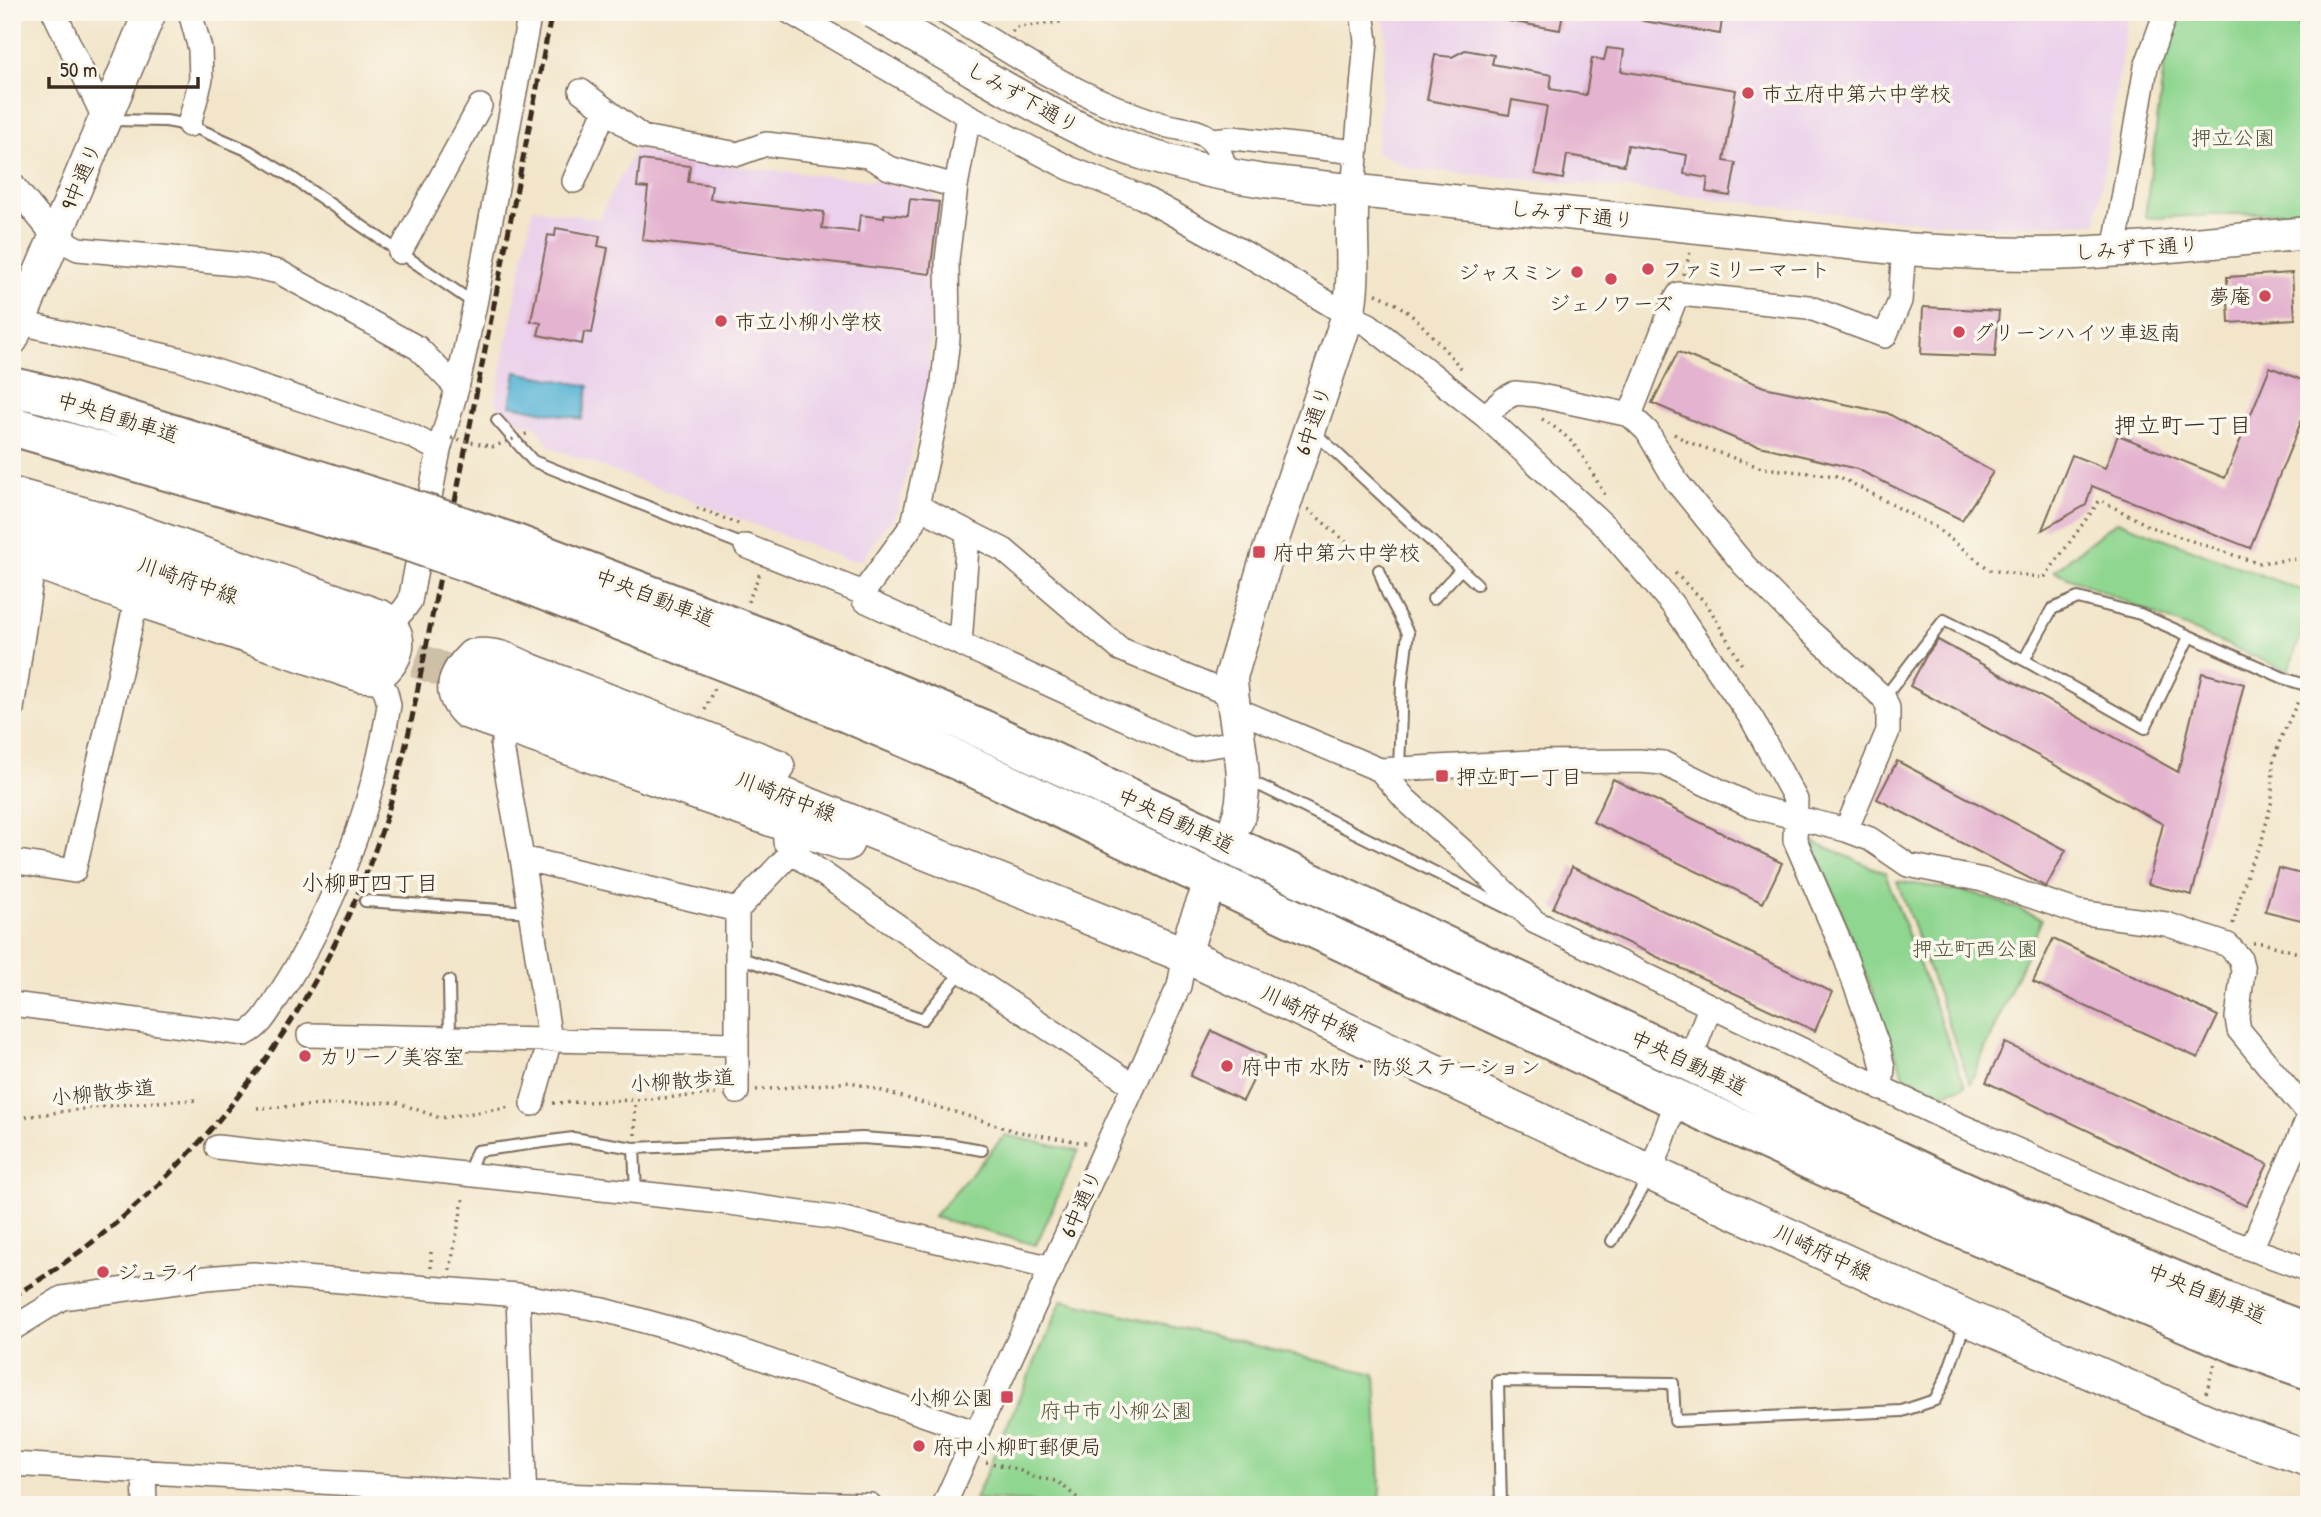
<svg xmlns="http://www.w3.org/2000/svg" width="2321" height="1517" font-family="'Patrick Hand','Klee One',sans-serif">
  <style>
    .built { fill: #ebd1eb }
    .green { fill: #8fd690; stroke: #658057; stroke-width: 2 }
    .water { fill: #57b4d5; stroke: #496f7a; stroke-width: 2 }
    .building { fill: #e4b3cf }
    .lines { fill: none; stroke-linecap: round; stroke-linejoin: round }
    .primary-tunnel { stroke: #cdc0a7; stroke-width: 35; stroke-dasharray: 35 18; stroke-linecap: butt }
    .lane-casing { stroke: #7b6b5a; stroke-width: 14 }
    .street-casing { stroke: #7b6b5a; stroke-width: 26 }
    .secondary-casing { stroke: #7b6b5a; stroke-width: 35 }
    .primary-casing { stroke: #7b6b5a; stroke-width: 38 }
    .highway-casing { stroke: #7b6b5a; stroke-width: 42 }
    .path { stroke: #7b6b5a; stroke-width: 3.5; stroke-dasharray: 2 5; stroke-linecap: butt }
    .lane { stroke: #fff; stroke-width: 10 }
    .street { stroke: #fff; stroke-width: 23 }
    .secondary { stroke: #fff; stroke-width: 32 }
    .primary { stroke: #fff; stroke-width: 35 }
    .highway { stroke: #fff; stroke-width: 38 }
    .rail { stroke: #3b2a1e; stroke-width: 5; stroke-dasharray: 10 5; stroke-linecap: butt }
    .secondary-bridge-casing { stroke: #7b6b5a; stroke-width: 35; stroke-linecap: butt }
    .highway-bridge-casing { stroke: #7b6b5a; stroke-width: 42; stroke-linecap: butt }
    .path-bridge { stroke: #7b6b5a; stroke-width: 3.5; stroke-dasharray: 2 5; stroke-linecap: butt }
    .secondary-bridge { stroke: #fff; stroke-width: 32 }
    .highway-bridge { stroke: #fff; stroke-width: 38 }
    .poi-dot { fill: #d1495b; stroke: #fbf7ec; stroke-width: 2.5 }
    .labels { text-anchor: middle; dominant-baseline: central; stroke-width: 7; stroke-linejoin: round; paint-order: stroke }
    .poi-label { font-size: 21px; fill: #3b2a1e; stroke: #fbf7ec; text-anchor: start }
    .street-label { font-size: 21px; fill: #3b2a1e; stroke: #fbf7ec }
    .park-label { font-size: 21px; fill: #50553a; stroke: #fbf7ec }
    .neighbourhood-label { font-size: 23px; fill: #3b2a1e; stroke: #fbf7ec }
  </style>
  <rect width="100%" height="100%" fill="#fbf7ec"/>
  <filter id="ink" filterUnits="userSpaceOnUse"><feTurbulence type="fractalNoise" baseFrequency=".0143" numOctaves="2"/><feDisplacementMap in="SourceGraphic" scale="14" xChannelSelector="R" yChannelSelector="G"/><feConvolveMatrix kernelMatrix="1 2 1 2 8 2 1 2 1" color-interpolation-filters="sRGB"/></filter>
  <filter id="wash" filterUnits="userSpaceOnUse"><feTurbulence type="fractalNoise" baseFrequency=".00686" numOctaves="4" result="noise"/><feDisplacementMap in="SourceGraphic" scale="28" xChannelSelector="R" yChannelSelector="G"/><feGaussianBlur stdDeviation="1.57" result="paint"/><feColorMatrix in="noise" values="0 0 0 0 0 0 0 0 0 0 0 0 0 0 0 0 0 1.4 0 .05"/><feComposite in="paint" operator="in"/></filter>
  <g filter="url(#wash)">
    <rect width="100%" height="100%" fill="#f2e5c9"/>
    <path class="built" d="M 1381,12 L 2129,12 L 2096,223 L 1992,226 L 1877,218 L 1611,187 L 1411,169 L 1376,152 L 1386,34 Z
      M 636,147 L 654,155 L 750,168 L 876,181 L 930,191 L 940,202 L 933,259 L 928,384 L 897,513 L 874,541 L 863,560 L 848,560 L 550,447 L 537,427 L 511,419 L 495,402 L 533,208 L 598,219 Z"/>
    <path class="green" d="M 2181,12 L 2309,12 L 2309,211 L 2145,218 L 2165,59 Z
      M 2117,521 L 2309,593 L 2309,613 L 2288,671 L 2054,571 Z
      M 1812,841 L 1885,873 L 1965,1086 L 1943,1094 L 1904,1076 L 1856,948 Z
      M 1897,881 L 1972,893 L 2003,903 L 2042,919 L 1970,1083 Z
      M 1005,1135 L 1078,1151 L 1036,1245 L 933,1217 Z
      M 1062,1300 L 1375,1374 L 1381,1505 L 1038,1505 L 1030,1502 L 975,1499 Z"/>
    <path class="water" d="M 516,372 L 589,386 L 582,419 L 510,405 Z"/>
    <g id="blocks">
      <path class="building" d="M 1509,12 L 1563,12 L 1560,30 L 1508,21 Z
        M 1644,12 L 1723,12 L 1720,34 L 1643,21 Z
        M 1607,48 L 1624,50 L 1621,71 L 1736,90 L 1724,161 L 1736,163 L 1730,196 L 1706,192 L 1708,178 L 1684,174 L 1687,155 L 1628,145 L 1624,165 L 1567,155 L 1563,179 L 1535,174 L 1547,106 L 1512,100 L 1509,115 L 1427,100 L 1435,55 L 1452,57 L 1465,50 L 1494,55 L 1492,64 L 1552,75 L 1550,89 L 1586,95 L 1592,58 L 1604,60 Z
        M 640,160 L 690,166 L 688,182 L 712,185 L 710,199 L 824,212 L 822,228 L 858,232 L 860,215 L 884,218 L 884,214 L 908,216 L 910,199 L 939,202 L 930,274 L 642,240 L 648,188 L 637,187 Z
        M 556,228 L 600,236 L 598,246 L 608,248 L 592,333 L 584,332 L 582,344 L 538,335 L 541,323 L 531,321 L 548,235 L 555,236 Z
        M 2292,273 L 2295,319 L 2229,323 L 2227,277 Z
        M 1923,307 L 1999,311 L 1995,357 L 1921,354 Z
        M 1678,352 L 1764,387 L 1887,413 L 1993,472 L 1962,520 L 1857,469 L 1743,442 L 1652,403 Z
        M 2270,367 L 2309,383 L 2309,402 L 2250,548 L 2092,486 L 2086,505 L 2042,530 L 2072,455 L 2105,468 L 2118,435 L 2225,478 Z
        M 1938,640 L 2178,772 L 2202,673 L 2244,684 L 2192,895 L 2148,884 L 2163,824 L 1910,686 L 1926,656 Z
        M 1897,761 L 2066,850 L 2046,887 L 1877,799 Z
        M 1613,779 L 1782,863 L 1763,903 L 1593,822 Z
        M 1572,867 L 1832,992 L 1815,1031 L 1553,908 Z
        M 2278,868 L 2309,876 L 2309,922 L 2265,911 Z
        M 2053,939 L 2218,1016 L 2198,1058 L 2033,982 Z
        M 1212,1031 L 1265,1056 L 1243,1101 L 1190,1076 Z
        M 2005,1043 L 2268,1164 L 2246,1206 L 1986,1082 Z"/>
    </g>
  </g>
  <g filter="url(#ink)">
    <use href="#blocks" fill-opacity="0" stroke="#7b6b5a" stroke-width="2"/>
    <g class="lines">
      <path class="primary-tunnel" d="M 366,642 L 488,686"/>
      <defs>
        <path id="lane" d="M 110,120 L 166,121 L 189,125 L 249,151 L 288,175 L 475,304
          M 497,420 L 533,461 L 746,546
          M 1314,432 L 1477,584
          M 1379,570 L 1387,593 L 1408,633 L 1402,683 L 1399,770
          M 1433,599 L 1461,569
          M 2024,660 L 2052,609 L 2078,598 L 2140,614 L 2286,679 L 2309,686
          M 1884,698 L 1944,620 L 2024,660 L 2145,728 L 2189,637
          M 1247,784 L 1261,786 L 1513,911
          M 365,901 L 531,912
          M 738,957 L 923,1019 L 962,971
          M 449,981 L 450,1038
          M 634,1148 L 636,1193
          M 468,1173 L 477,1151 L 573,1138 L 634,1148 L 862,1138 L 948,1144 L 982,1150
          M 1612,1241 L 1649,1176
          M 390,1486 L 391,1505
          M 1501,1505 L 1498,1381 L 1673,1383 L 1675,1421 L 1902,1411 L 1935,1400 L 1945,1380 L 1966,1321"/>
        <path id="street" d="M 54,12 L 105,120
          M 790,12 L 969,116 L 956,186 L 947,260 L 948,338 L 942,390 L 917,506
          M 944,12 C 998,44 1050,80 1108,104 C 1128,113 1147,120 1168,126 C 1180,129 1194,129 1204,135 C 1219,144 1223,161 1228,176
          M 581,91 L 642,137 L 738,154 L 766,144 L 868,156 L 889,168 L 956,186
          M 969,116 L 1069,168 L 1142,197 L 1243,252 L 1348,315 L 1369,325 L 1485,416 L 1608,529 L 1672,604 L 1752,719 L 1796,800 L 1795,840 L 1840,943 L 1878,1047 L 1883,1068 L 1881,1089
          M 189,125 L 201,79 L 200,49 L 190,12
          M 1212,140 L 1233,138 L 1356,152
          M 574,181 L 605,110
          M 12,184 L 55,237 L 78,249 L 245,265 L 279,272 L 418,348 L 457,388
          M 1353,191 L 1366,41 L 1362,12
          M 2114,251 L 2146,67 L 2166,12
          M 400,252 L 480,106
          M 12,321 L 179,359 L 410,435 L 439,450
          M 1630,415 L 1674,302 L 1679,294 L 1808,307 L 1885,336 L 1900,301 L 1904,249
          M 1485,416 L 1504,399 L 1515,393 L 1536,395 L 1630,415 L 1647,431 L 1676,481 L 1744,565 L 1804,626 L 1884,698 L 1888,708 L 1888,731 L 1846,830
          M 746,546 L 863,593 L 913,524 L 917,506 L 1004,550 L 1120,649 L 1231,695
          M 863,593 L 864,600 L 1191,749 L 1237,742
          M 387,623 L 402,612 L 410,601 L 439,450 L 457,388 L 475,304 L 530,12
          M 960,644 L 968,533
          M 1233,708 L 1380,770 L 1532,762 L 1639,761 L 1663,763 L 1751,806 L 1846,830 L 1870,839 L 1908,865 L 1983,880 L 2078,912 L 2166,924 L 2228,945 L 2240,958 L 2243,970 L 2237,1018 L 2239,1030 L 2309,1115
          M 12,709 L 34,560
          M 510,726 L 502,747 L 522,858 L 550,1040 L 532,1104
          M 1380,770 L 1406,800 L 1465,853 L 1535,922 L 1957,1124 L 2215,1236 L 2309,1270
          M 784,823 L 785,842 L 792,852 L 962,971 L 1133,1085
          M 522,858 L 737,910
          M 12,861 L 74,871 L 137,598
          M 12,1004 L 245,1034 C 262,1026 269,1010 279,995 C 334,911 374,804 389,705 L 386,692 L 376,675
          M 309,1035 L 736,1044
          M 1696,1044 L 1710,1007
          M 737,1092 L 737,910 L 792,852
          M 217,1147 L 730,1203 L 844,1219 L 1052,1268
          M 1651,1173 L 1670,1119
          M 2251,1249 L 2309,1116
          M 518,1295 L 525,1505
          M 12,1329 L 62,1298 L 206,1278 L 253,1274 L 518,1295 L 604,1310 L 698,1336 L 977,1433
          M 12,1464 L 525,1494 L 870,1505
          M 144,1470 L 145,1505
          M 944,1505 L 1179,986 L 1185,955"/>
        <path id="secondary" d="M 976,72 C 1015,93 1053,117 1094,135 C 1148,159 1206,172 1264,181 L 1904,249 C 1961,252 2018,256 2075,253 C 2153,249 2231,240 2309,233
          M 12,339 L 150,12
          M 1237,821 C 1253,781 1232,720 1231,677 L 1264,566 L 1348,315 C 1357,275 1349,232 1353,191
          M 1185,955 L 1193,928 L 1205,897"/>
        <path id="primary" d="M 12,495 L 109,522 L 381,618 C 404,637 398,658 376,675 L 361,674 L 137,598 L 34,560 L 12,554
          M 12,523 L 95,547 L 363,641
          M 488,686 L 742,779 L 1185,955 L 1651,1173 L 1967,1318 L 2221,1428 L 2309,1459
          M 777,767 L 529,671 C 509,661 495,654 473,657 C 455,675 448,691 467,711 L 784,823 L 846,843"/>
        <path id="highway" d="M 12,387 L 48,395 L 408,508
          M 12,426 L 401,539
          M 513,543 L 776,643 L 982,729 L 1361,906 L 1926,1174 L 2023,1217 L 2241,1308 L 2309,1333
          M 504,575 L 761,676 L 964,763 L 1635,1080 L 1946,1222 L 2237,1344 L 2309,1370"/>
      </defs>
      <use href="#lane" class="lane-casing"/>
      <use href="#street" class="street-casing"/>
      <use href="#secondary" class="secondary-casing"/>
      <use href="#primary" class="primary-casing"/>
      <use href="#highway" class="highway-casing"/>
      <path class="path" d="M 2272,12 L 2309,23
        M 1012,32 L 1016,27 L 1061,22 L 1069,12
        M 1684,275 L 1690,252
        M 1376,294 C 1414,308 1437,343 1464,371
        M 1542,419 C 1583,444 1583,460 1607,498
        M 1674,434 L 1688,442 L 1762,468 L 1838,476 L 1935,527 L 1990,570 L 2044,578 L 2100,500 L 2151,527 L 2257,563 L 2309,558
        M 485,445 L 492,447
        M 697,508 L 742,525
        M 1308,509 L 1368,561
        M 1675,573 L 1707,604 L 1742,665
        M 748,602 L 760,573
        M 705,710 L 714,688
        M 2233,924 L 2249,867 L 2261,844 L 2272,800 L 2273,763 L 2280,740 L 2299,699
        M 2253,943 L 2263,943 L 2309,956
        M 756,1090 L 851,1082 L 955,1112 L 1015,1131 L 1086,1143
        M 553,1103 L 635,1100 L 717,1094
        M 257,1108 L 396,1102 L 440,1118 L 511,1107
        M 12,1119 C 74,1109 135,1102 198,1100
        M 635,1135 L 635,1101
        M 431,1268 L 431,1249
        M 450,1270 L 464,1195
        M 2206,1393 L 2215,1363
        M 986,1462 L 1014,1468 L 1036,1478 L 1057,1481 L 1081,1501 L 1092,1505"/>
      <use href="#lane" class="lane"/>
      <use href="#street" class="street"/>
      <use href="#secondary" class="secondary"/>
      <use href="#primary" class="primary"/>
      <use href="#highway" class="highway"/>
      <path class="rail" d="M 12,1297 C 174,1201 302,1041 369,866 C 388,818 401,768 412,718 L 552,12"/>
      <defs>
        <path id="secondary-bridge" d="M 873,12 L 976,72"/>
        <path id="highway-bridge" d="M 408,508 L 513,543
          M 401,539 L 504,575"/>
      </defs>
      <use href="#secondary-bridge" class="secondary-bridge-casing"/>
      <use href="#highway-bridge" class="highway-bridge-casing"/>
      <path class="path-bridge" d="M 451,438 L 485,445
        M 492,447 L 529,433"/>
      <use href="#secondary-bridge" class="secondary-bridge"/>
      <use href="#highway-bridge" class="highway-bridge"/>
    </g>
  </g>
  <g class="poi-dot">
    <circle cx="1748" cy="93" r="7"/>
    <circle cx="1648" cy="269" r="7"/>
    <circle cx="1577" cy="272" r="7"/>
    <circle cx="1611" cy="279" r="7"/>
    <circle cx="2265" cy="296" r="7"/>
    <circle cx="721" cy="321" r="7"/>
    <circle cx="1959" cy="332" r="7"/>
    <rect x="1252" y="545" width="14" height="14" rx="3.5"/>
    <rect x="1435" y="769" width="14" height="14" rx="3.5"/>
    <circle cx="305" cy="1056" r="7"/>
    <circle cx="1227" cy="1066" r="7"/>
    <circle cx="103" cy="1272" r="7"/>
    <rect x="1000" y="1390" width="14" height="14" rx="3.5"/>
    <circle cx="919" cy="1446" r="7"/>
  </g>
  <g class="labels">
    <g class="poi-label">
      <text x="1762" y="93">市立府中第六中学校</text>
      <text x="1662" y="269">ファミリーマート</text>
      <text x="1563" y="272" text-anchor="end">ジャスミン</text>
      <text x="2251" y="296" text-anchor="end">夢庵</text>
      <text x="1611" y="303" text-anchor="middle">ジェノワーズ</text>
      <text x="735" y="321">市立小柳小学校</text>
      <text x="1973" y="332">グリーンハイツ車返南</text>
      <text x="1273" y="552">府中第六中学校</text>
      <text x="1456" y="776">押立町一丁目</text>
      <text x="319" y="1056">カリーノ美容室</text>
      <text x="1241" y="1066">府中市 水防・防災ステーション</text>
      <text x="117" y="1272">ジュライ</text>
      <text x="993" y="1397" text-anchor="end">小柳公園</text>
      <text x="933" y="1446">府中小柳町郵便局</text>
    </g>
    <g class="street-label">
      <text transform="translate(1023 97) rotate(29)">しみず下通り</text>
      <text transform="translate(81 176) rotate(-67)">9中通り</text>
      <text transform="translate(1572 214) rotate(6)">しみず下通り</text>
      <text transform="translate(2137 248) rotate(-4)">しみず下通り</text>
      <text transform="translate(118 417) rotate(17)">中央自動車道</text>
      <text transform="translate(1313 420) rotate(-71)">6中通り</text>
      <text transform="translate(188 580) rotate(19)">川崎府中線</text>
      <text transform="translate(655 597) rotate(21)">中央自動車道</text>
      <text transform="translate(786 796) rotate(21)">川崎府中線</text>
      <text transform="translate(1176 820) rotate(25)">中央自動車道</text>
      <text transform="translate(1310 1013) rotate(25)">川崎府中線</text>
      <text transform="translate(1689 1062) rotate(25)">中央自動車道</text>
      <text transform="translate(682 1080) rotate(-4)">小柳散歩道</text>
      <text transform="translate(103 1092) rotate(-6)">小柳散歩道</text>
      <text transform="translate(1081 1203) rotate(-66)">6中通り</text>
      <text transform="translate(1823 1252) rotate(25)">川崎府中線</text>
      <text transform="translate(2207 1293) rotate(22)">中央自動車道</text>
    </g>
    <g class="park-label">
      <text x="2233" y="137">押立公園</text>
      <text x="1975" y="948">押立町西公園</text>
      <text x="1116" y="1410">府中市 小柳公園</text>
    </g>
    <g class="neighbourhood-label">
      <text x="2183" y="424">押立町一丁目</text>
      <text x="370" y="882">小柳町四丁目</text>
    </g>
  </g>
  <rect width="2321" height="1517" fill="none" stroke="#fbf7ec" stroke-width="42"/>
  <path d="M49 77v10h149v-10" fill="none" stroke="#3b2a1e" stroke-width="3.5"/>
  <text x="60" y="77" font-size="21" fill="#3b2a1e" stroke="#fbf7ec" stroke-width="5" paint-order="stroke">50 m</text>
</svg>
